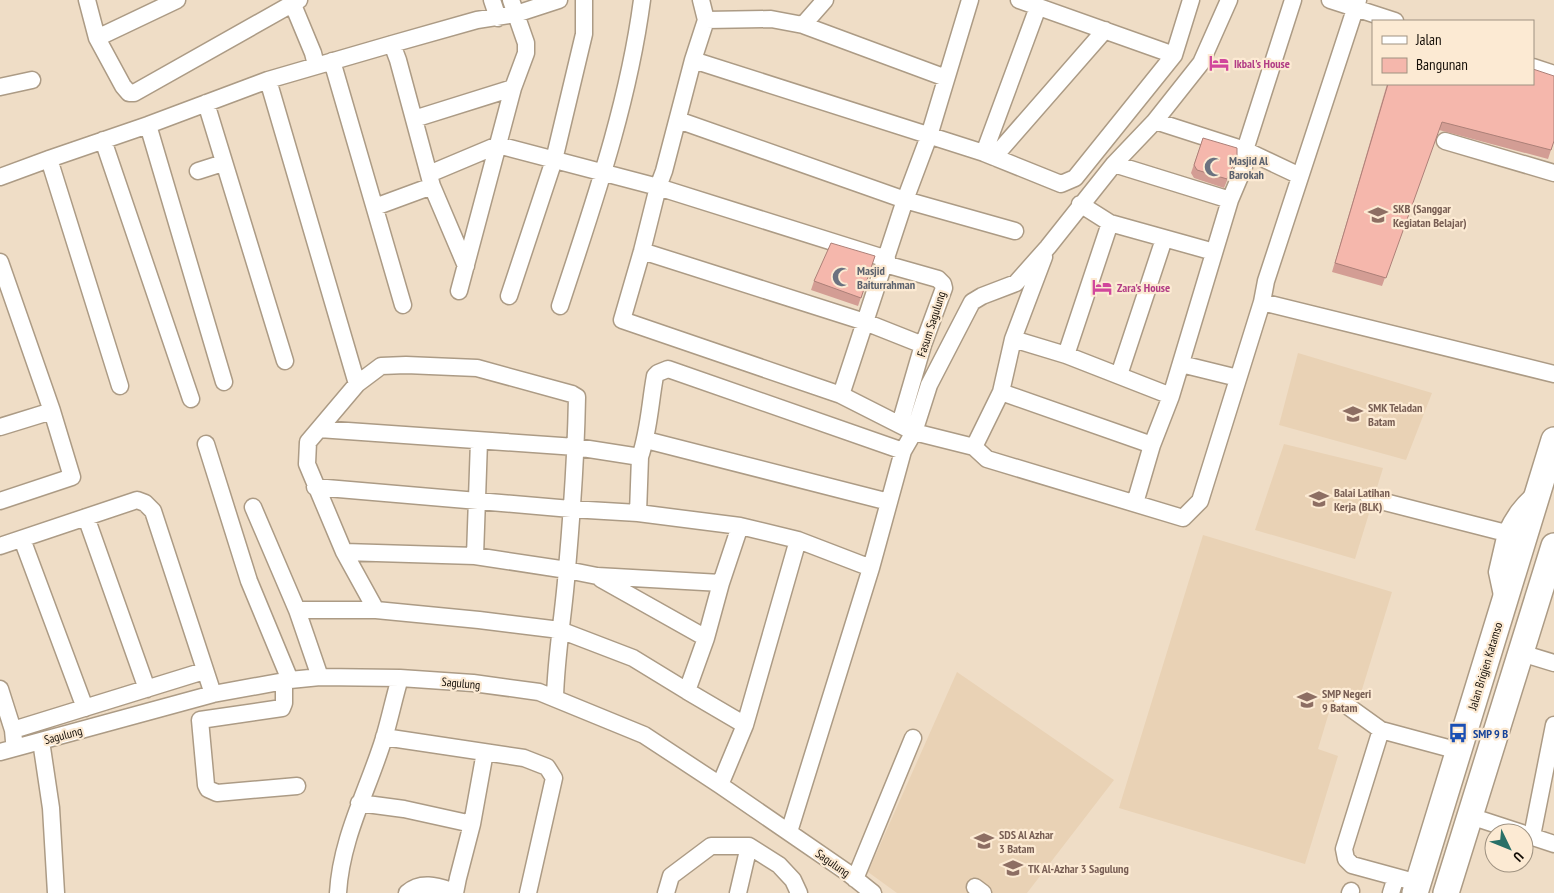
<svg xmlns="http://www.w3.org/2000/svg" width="1554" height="893" font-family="'PT Sans Narrow',sans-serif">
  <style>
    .built { fill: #e9d2b5 }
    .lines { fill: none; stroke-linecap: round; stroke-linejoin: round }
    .minor-casing { stroke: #ac9b85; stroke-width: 19 }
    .highway-casing { stroke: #ac9b85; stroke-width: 28 }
    .minor { stroke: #fff; stroke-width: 16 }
    .highway { stroke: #fff; stroke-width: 25 }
    .wall { fill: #d39d94 }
    .building { fill: #f5b7ac; stroke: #ac8078 }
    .labels { text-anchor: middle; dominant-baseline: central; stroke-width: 4.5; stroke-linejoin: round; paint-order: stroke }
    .hotel-label { font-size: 12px; font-weight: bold; fill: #b23c85; stroke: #fcead3; text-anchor: start }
    .worship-label { font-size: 12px; font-weight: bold; fill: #5b616d; stroke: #fcead3; text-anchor: start }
    .education-label { font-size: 12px; font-weight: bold; fill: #785e54; stroke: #fcead3; text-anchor: start }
    .street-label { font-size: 12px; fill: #140e07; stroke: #fcead3 }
    .transit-label { font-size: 12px; font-weight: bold; fill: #164399; stroke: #fcead3; text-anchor: start }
  </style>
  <rect width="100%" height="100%" fill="#efddc6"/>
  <path class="built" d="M 1298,353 L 1432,393 L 1406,460 L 1279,425 Z
    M 1284,444 L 1383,468 L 1355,559 L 1255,530 Z
    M 1203,535 L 1392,592 L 1360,696 L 1336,689 L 1318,749 L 1338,756 L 1305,864 L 1119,808 Z
    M 957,672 L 1114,780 L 1027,893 L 897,893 L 868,872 Z"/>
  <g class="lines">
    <defs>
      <path id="minor" d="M 87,0 L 97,38 L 123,86 L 129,93 L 134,93 L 299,0
        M 291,0 L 313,53 L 316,65
        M 492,0 L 498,18
        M 701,0 L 706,20 L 693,60 L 664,171 L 658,187 L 642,251 L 622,320 L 841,395 L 914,432 L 929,385 L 972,302 L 982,296 L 1016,283 L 1048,247 L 1114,164 L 1155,121 L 1201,63 L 1229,0
        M 1019,0 L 1174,55
        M 1330,0 L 1395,21
        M 706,20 L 771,19 L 803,25 L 946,78
        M 803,25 L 825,0
        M 97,38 L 177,0
        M 392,44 L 398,60 L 432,186 L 466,266
        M 693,60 L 984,153 L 1061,184 L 1075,178 L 1174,55 L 1191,0
        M 332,61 L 403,305
        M 1533,67 L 1554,74
        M 268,80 L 357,384
        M 0,87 L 32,80
        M 206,103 L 285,361
        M 414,119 L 513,88
        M 678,120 L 905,200 L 1015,231
        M 1155,121 L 1245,150 L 1300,176
        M 148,125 L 224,382
        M 103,140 L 191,399
        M 1445,141 L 1554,173
        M 984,153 L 1038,7
        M 994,157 L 1105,30
        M 49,159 L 120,386
        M 1114,164 L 1230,200
        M 198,171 L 223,163
        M 429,174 L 498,145 L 658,187 L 887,259
        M 0,177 L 49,159 L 148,125 L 268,80 L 392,44 L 477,20 L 516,14 L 559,0
        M 1080,204 L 1110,223 L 1214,252
        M 375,207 L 432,186
        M 642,251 L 865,322 L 923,345
        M 0,262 L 52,411 L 72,477 L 0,501
        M 885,264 L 938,279 L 943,284 L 944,288 L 923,345 L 900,424
        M 459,291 L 513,88 L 526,53 L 526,43 L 511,0
        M 509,296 L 554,160 L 584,34 L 584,0
        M 1262,302 L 1554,374
        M 560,306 C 593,205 628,106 642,0
        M 1013,339 L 1066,355 L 1171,396
        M 1066,355 L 1110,223
        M 1181,364 L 1238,378
        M 1119,375 L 1164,239
        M 1001,392 L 1152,445
        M 841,395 L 905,200 L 929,136 L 970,0
        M 0,427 L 52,411
        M 319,429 L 576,447 L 640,457 C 649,431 650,403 655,376 L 658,373 L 668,369 L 903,451
        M 646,440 L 889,502
        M 206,444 L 249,581 L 290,680
        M 974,447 L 1001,392 L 1013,339 L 1044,257
        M 640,457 L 638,513 L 740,526 L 798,540 L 871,568
        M 315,487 L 571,509 L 638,513
        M 1369,498 L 1506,533 L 1497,572 L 1503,600
        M 1135,503 L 1152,445 L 1171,396 L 1230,200 L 1244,167 L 1245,150 L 1293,0
        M 253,507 L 297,610 L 320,677
        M 86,517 L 147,689
        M 1506,533 C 1514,516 1522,505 1536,493
        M 22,539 L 85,708
        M 0,546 L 137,500 L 145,503 L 153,511 L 213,694
        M 344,552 L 475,556 L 567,570 L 597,576 L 721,583 L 706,638 L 687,691 L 745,725
        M 475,556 L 479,441
        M 601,579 L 706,638
        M 721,583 L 740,526
        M 297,610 L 376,610
        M 1521,653 L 1554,663
        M 284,680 L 284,703 L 282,708 L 200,720 L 206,785 L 208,789 L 217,793 L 297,786
        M 0,689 L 13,730 L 14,741
        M 555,698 C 556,654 564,612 567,569 C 572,512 576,454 577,397 L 572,394 L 477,368 L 406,365 L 381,366 L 357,384 L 308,442 L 307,464 L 344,552 L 376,610 L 479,620 L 560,630 L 633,658 L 687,691
        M 1342,702 L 1381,730
        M 13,730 L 204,671
        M 384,737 L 524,758 L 547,767 L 554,778 L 528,893
        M 41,741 L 51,808 L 56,893
        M 0,752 L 213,694 L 290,680 L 320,677 L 400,678 L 473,683 L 539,692 L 644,735 L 720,785 L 848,873 L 873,893
        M 720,785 L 745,725 L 798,540
        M 359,803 L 404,809 L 472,824
        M 1470,816 L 1522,833
        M 789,832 L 871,568 L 903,451 L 914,432 L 974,447 L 987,459 L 1183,518 L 1200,501 L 1262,302 L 1266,281 L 1358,0
        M 1524,834 L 1554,844
        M 1532,836 L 1554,725
        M 855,879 L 913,738
        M 1418,883 L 1352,865 L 1346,859 L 1344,849 L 1381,730 L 1459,751
        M 975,887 L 983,893
        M 338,893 C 341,838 368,790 384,738 C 390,718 394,698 400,678
        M 407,893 C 422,880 439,887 455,892
        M 455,893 L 458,878 L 472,824 L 485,752
        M 666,893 L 671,876 L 711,846 L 749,846 L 779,865 L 793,880 L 799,893
        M 738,893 L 749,846
        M 1350,893 L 1351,891
        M 1391,893 L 1396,877"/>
      <path id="highway" d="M 1415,893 L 1554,440
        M 1446,893 L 1554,546"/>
    </defs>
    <use href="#minor" class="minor-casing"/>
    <use href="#highway" class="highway-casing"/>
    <use href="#minor" class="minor"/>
    <use href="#highway" class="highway"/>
  </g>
  <path class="wall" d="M 1387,84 L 1533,84 L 1554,141 L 1548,159 L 1439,130 L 1382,286 L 1332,272 Z
    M 1203,138 L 1237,156 L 1224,188 L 1194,178 L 1191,173 Z
    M 875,256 L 858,306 L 811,290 L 814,281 Z"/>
  <path class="building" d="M 1533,69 L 1554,76 L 1554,141 L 1551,150 L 1442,122 L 1386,278 L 1335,263 L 1388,84 L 1533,84 Z
    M 1203,138 L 1237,148 L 1237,156 L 1227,179 L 1197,170 L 1194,165 Z
    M 831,243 L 875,256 L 861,298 L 814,281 Z"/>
  <defs>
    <symbol id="hotel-bare" viewBox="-9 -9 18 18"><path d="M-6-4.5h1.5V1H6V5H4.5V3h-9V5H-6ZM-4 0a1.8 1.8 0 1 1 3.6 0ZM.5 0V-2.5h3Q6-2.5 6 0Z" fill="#d1479c" stroke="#fcead3" stroke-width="2.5" paint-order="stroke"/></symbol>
    <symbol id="mosque-bare" viewBox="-9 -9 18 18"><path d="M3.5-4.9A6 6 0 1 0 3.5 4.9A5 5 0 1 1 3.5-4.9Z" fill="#6b7280" stroke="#fcead3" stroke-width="2.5" paint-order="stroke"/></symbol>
    <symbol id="university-bare" viewBox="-9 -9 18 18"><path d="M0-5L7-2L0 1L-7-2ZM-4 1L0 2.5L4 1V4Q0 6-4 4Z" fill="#8d6e63" stroke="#fcead3" stroke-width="2.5" paint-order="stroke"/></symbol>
    <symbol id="school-bare" viewBox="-9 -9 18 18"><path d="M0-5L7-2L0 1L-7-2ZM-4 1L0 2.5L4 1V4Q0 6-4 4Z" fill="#8d6e63" stroke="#fcead3" stroke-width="2.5" paint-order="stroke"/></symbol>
    <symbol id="bus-bare" viewBox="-9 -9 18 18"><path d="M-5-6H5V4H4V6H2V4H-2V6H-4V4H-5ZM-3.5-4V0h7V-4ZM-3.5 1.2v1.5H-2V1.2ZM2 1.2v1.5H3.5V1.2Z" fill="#1a4fb4" stroke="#fcead3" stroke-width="2.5" paint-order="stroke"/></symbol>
  </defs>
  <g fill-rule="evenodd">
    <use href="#hotel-bare" x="1205" y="49" width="28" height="28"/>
    <use href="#mosque-bare" x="1200" y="153" width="28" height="28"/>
    <use href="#university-bare" x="1364" y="201" width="28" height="28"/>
    <use href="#mosque-bare" x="828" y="263" width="28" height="28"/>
    <use href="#hotel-bare" x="1088" y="273" width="28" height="28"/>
    <use href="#university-bare" x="1339" y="400" width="28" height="28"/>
    <use href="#university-bare" x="1305" y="485" width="28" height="28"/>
    <use href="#school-bare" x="1293" y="686" width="28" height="28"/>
    <use href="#bus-bare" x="1444" y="719" width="28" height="28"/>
    <use href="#school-bare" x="970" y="827" width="28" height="28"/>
    <use href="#school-bare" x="999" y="854" width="28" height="28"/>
  </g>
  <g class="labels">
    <g class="hotel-label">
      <text x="1234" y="63">Ikbal's House</text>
      <text x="1117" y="287">Zara's House</text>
    </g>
    <g class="worship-label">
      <text x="1229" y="160">Masjid Al<tspan x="1229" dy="14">Barokah</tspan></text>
      <text x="857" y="270">Masjid<tspan x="857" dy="14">Baiturrahman</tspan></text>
    </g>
    <g class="education-label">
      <text x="1393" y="208">SKB (Sanggar<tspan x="1393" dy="14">Kegiatan Belajar)</tspan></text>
      <text x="1368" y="407">SMK Teladan<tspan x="1368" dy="14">Batam</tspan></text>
      <text x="1334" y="492">Balai Latihan<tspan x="1334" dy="14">Kerja (BLK)</tspan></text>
      <text x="1322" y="693">SMP Negeri<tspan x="1322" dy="14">9 Batam</tspan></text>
      <text x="999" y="834">SDS Al Azhar<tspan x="999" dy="14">3 Batam</tspan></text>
      <text x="1028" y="868">TK Al-Azhar 3 Sagulung</text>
    </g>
    <g class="street-label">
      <text transform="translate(931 324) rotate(-72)">Fasum Sagulung</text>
      <text transform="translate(1485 666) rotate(-73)">Jalan Brigjen Katamso</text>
      <text transform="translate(461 683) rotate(5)">Sagulung</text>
      <text transform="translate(63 735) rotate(-15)">Sagulung</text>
      <text transform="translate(833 863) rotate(35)">Sagulung</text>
    </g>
    <g class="transit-label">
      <text x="1473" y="733">SMP 9 B</text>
    </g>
  </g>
  <rect x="1372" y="20" width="162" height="65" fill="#fcead3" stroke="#9f9281"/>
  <rect x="1382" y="36" width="25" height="8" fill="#ffffff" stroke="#9f9281"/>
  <text x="1416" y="45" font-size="15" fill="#140e07">Jalan</text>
  <rect x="1382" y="58" width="25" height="15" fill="#f5b7ac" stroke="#9f9281"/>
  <text x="1416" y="70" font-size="15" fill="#140e07">Bangunan</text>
  <g transform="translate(1509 848) rotate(133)"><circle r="24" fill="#fcead3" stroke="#9f9281"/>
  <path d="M0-4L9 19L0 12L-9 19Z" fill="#287068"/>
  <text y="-8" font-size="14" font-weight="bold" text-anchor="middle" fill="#140e07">U</text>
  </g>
</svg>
